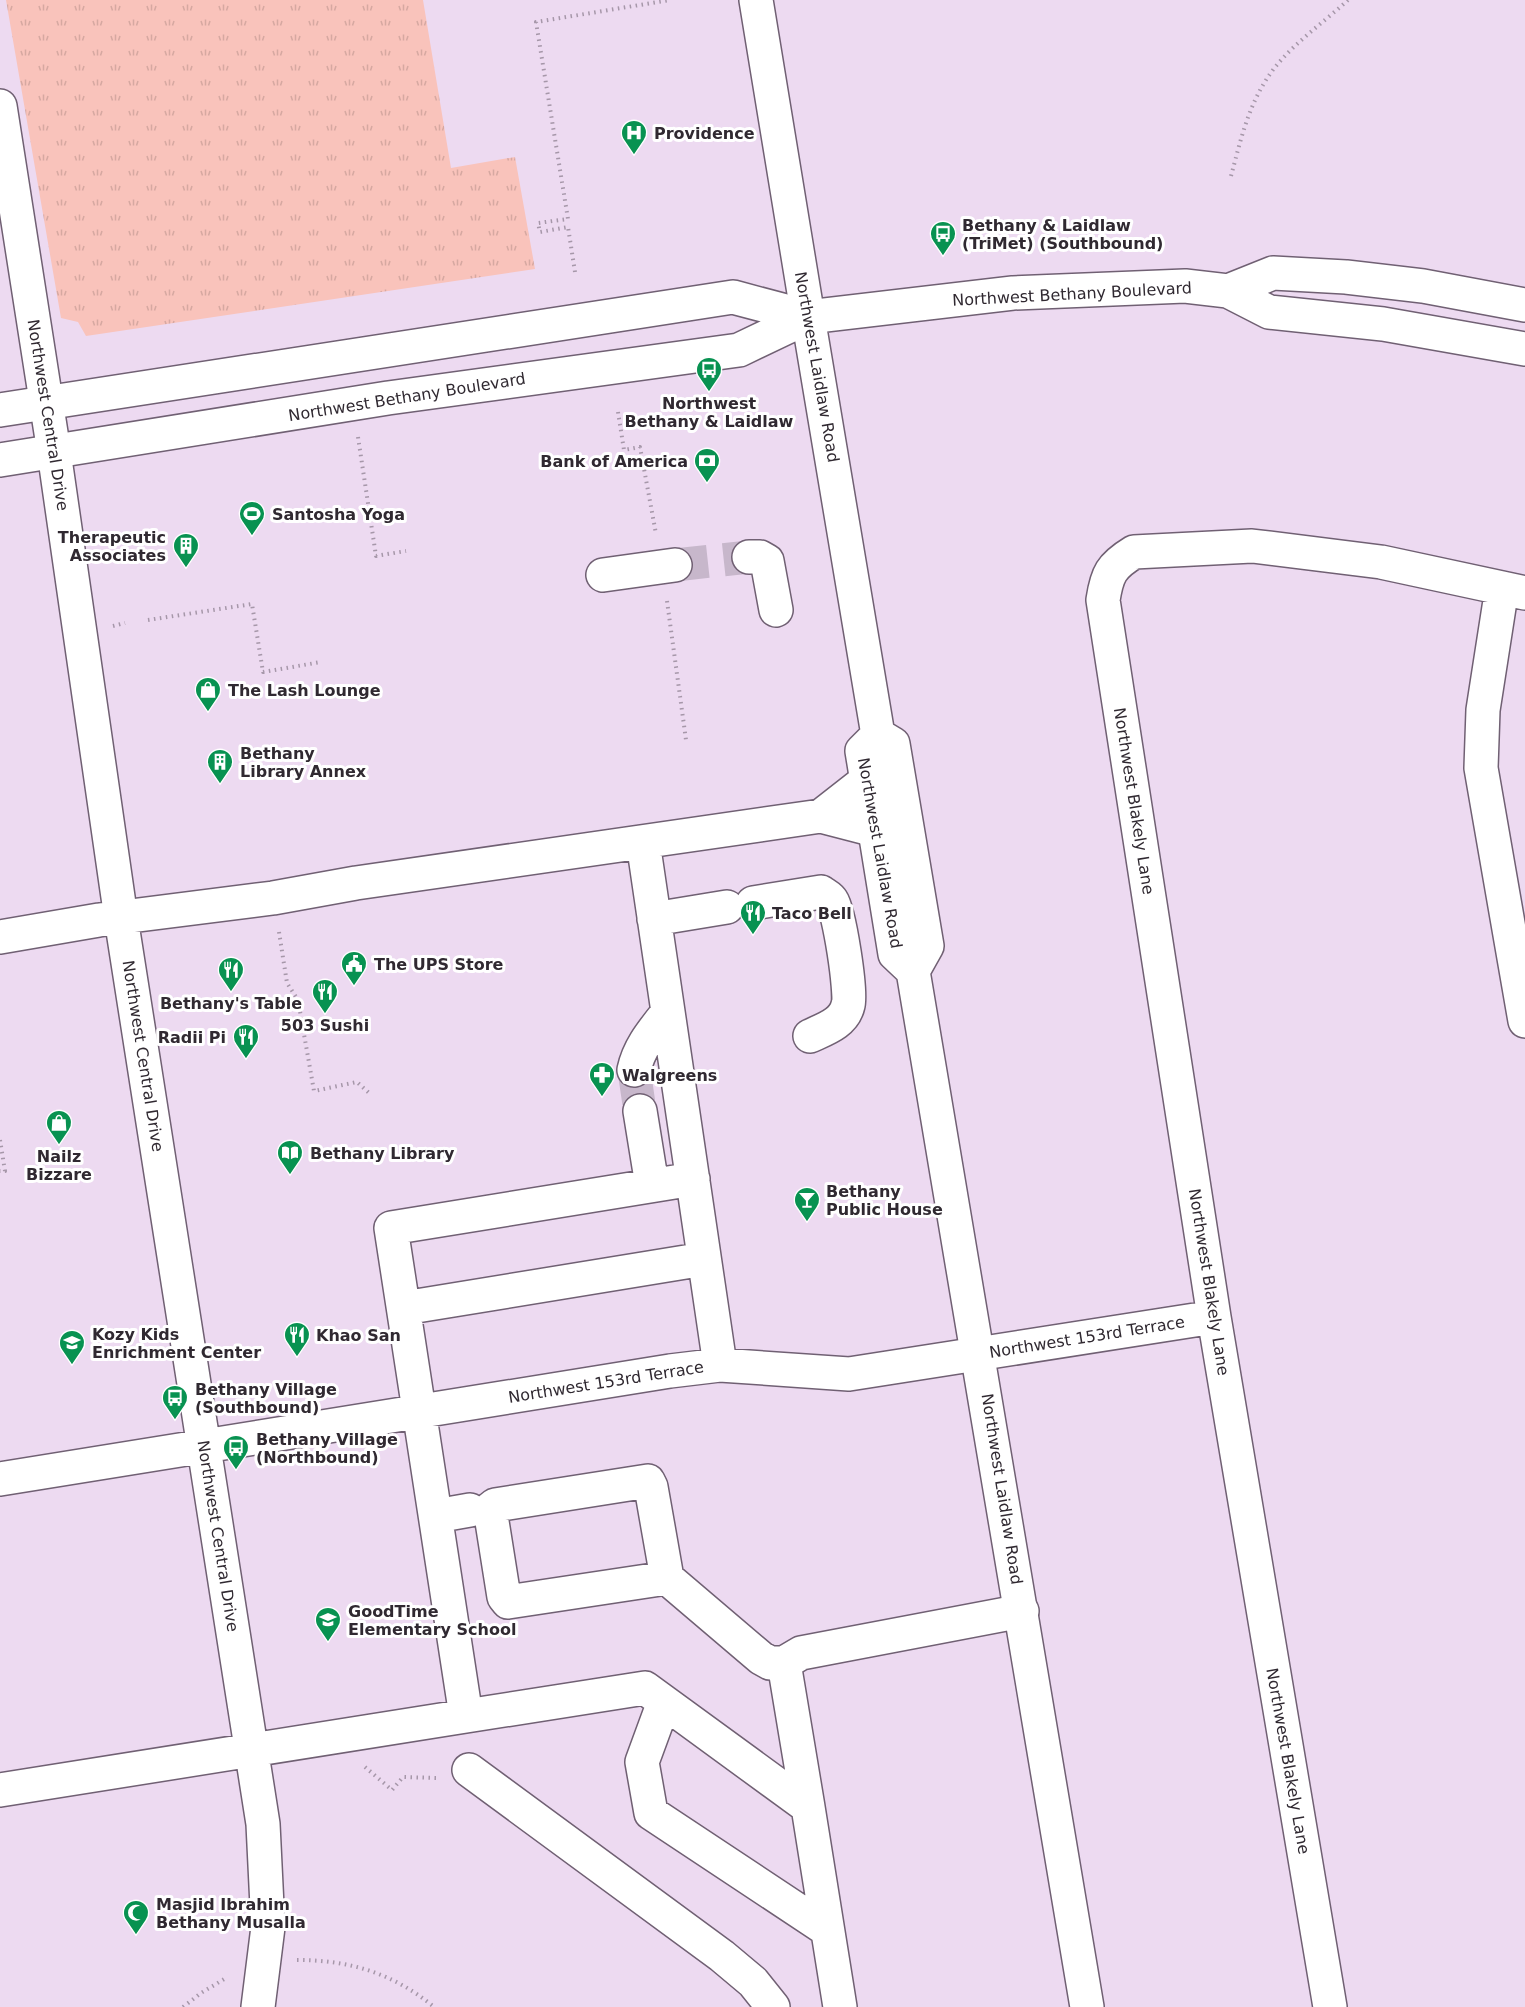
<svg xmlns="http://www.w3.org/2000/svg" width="1525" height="2007" font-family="'DejaVu Sans',sans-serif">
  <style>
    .grass { fill: url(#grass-tufts) }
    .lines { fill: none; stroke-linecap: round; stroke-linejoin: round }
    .minor-tunnel { stroke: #c7b7cb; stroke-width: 33; stroke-dasharray: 33 16; stroke-linecap: butt }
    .minor-casing { stroke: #706073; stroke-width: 36 }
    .major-casing { stroke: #706073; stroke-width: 36 }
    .path { stroke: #a697a9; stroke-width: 4; stroke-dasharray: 1.5 4.5; stroke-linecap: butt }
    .minor { stroke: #fff; stroke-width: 33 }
    .major { stroke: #fff; stroke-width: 33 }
    .labels { text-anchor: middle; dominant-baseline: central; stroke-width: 6; stroke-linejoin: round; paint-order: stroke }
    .poi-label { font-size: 16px; font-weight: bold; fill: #302931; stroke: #fff; text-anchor: start }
    .street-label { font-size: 16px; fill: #302931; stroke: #fff }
  </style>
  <defs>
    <pattern id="grass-tufts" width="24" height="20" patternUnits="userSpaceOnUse" patternTransform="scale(1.5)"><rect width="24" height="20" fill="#f9c3bb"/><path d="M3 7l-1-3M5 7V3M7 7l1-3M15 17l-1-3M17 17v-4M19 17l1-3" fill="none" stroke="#d6a8a1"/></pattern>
  </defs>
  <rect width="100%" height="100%" fill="#eddaf1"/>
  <path class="grass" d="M 6,0 L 423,0 L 451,168 L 515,157 L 535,269 L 86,336 L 78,322 L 61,318 Z"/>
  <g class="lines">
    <path class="minor-tunnel" d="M 675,565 L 749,557
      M 634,1070 L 640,1111"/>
    <defs>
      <path id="minor" d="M 756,0 L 808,317
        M 0,106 L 54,452 L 121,918 L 263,1824 L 268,1927 L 258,2007
        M 749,557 L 760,557 L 767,561 L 776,610
        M 603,575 L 675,565
        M 1502,588 L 1483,710 L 1481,768 L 1525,1021
        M 821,816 L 867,780
        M 643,842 L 720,1365
        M 753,903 L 821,892 C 825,895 830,897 832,901 C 839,911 852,993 848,1005 C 844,1023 825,1029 810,1036
        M 654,919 L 727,907
        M 0,937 L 99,920 L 273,898 L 356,883 L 821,816 L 875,830
        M 634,1070 C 639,1047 653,1031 668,1012
        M 640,1111 L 652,1185
        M 404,1308 L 704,1259
        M 0,1479 L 670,1371 L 720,1365 L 849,1374 L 1214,1317
        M 436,1516 L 470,1510
        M 667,1578 L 651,1487 L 648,1481 L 495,1505 L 490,1509 L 504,1597 L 508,1602 L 667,1578 L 761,1658 L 770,1663 L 784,1663 L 808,1807
        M 784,1663 L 801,1653 L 1022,1611
        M 664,1702 L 642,1762 L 651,1813 L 826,1929
        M 466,1716 L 645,1688 L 808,1807 L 840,2007
        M 469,1770 L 722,1956 L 753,1982 L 773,2007
        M 0,1790 L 466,1716 L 391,1228 L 693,1179
        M 1330,2007 L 1214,1317 L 1103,600 C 1107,574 1111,566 1134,552 L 1252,546 L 1381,562 L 1525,593"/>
      <path id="major" d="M 1228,291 L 1273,273 L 1346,277 L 1423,286 L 1525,305
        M 808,317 L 878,735
        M 0,410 L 733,297 L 808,317
        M 0,460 L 388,398 L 739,350 L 808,317 L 1013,293 L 1185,286 L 1228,291 L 1269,312 L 1383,324 L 1525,349
        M 878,735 L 862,751 L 895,954 L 913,971 L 1087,2007
        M 878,735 L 893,744 L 927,946 L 913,971"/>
    </defs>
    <use href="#minor" class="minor-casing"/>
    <use href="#major" class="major-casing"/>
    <path class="path" d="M 1231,176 C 1240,143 1247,110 1266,80 C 1285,49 1321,25 1348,0
      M 575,272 L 568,227 L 540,232 L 538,223 L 568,219 L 536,22 L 670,0
      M 618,412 L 624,450 L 640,447 L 656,534
      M 358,437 L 376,556 L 406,551
      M 667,601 L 686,740
      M 148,620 L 252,604 L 263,672 L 321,662
      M 113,626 L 125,623
      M 279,932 L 287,983 L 298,1000 L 314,1091 L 357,1082 L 369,1093
      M 0,1140 L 5,1171 L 0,1171
      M 365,1767 L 392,1790 L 403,1777 L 437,1778
      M 297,1960 C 349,1960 393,1973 434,2007
      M 183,2007 L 201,1993 L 226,1978"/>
    <use href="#minor" class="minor"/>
    <use href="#major" class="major"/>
  </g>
  <defs>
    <symbol id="hospital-pin" viewBox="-11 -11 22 30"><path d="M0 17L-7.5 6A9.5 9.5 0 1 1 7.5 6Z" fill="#089251" stroke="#fff"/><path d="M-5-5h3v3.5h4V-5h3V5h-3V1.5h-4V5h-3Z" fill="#fff"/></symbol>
    <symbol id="bus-pin" viewBox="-11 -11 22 30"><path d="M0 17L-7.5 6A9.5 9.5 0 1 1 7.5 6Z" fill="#089251" stroke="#fff"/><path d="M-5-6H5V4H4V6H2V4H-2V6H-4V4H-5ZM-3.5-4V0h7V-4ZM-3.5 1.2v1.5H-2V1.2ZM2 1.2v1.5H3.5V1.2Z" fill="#fff"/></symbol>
    <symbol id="bank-pin" viewBox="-11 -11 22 30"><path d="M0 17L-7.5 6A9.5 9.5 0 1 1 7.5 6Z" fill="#089251" stroke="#fff"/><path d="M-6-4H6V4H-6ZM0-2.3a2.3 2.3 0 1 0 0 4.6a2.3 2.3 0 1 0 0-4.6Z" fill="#fff"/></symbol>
    <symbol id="stadium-pin" viewBox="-11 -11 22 30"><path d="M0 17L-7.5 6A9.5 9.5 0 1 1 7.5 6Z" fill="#089251" stroke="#fff"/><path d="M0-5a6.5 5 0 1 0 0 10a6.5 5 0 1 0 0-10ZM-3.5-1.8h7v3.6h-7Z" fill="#fff"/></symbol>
    <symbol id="building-pin" viewBox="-11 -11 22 30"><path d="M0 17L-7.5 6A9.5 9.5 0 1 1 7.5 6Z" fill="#089251" stroke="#fff"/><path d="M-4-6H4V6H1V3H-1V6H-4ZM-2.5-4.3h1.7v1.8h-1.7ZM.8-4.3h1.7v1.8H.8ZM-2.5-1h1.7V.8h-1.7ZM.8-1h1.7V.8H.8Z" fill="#fff"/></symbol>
    <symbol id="shop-pin" viewBox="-11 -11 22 30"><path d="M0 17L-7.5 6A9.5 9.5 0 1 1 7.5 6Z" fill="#089251" stroke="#fff"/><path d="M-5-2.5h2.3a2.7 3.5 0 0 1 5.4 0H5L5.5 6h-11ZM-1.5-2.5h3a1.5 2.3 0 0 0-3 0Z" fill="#fff"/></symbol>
    <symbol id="restaurant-pin" viewBox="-11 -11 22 30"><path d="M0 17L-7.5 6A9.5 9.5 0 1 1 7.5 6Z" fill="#089251" stroke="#fff"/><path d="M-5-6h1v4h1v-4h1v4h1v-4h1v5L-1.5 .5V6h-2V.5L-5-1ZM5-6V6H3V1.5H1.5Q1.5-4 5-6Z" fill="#fff"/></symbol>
    <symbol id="civic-pin" viewBox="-11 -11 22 30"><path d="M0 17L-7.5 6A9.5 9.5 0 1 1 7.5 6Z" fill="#089251" stroke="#fff"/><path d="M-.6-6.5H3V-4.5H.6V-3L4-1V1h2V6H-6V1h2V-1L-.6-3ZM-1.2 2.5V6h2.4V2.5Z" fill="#fff"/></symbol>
    <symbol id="pharmacy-pin" viewBox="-11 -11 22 30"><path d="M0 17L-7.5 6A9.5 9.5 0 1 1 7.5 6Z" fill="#089251" stroke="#fff"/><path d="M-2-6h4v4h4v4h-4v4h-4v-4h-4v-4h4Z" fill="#fff"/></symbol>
    <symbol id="library-pin" viewBox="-11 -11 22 30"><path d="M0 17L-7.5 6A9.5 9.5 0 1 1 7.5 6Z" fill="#089251" stroke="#fff"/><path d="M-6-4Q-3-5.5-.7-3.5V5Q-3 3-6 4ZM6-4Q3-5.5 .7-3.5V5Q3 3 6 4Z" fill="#fff"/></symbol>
    <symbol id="bar-pin" viewBox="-11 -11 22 30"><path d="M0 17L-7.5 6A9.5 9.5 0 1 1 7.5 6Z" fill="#089251" stroke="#fff"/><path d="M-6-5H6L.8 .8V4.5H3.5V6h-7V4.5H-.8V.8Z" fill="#fff"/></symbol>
    <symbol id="school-pin" viewBox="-11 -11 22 30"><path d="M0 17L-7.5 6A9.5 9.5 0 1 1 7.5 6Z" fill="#089251" stroke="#fff"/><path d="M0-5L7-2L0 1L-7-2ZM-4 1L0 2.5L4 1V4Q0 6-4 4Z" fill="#fff"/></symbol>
    <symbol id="mosque-pin" viewBox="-11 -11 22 30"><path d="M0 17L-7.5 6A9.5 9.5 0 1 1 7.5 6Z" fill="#089251" stroke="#fff"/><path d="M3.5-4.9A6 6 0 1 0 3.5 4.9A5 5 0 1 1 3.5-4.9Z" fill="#fff"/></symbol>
  </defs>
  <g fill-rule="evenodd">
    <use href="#hospital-pin" x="619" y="118" width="30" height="40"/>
    <use href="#bus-pin" x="928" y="219" width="30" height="40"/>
    <use href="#bus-pin" x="694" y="355" width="30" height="40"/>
    <use href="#bank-pin" x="692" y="446" width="30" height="40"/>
    <use href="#stadium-pin" x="237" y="499" width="30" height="40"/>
    <use href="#building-pin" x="171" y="531" width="30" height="40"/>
    <use href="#shop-pin" x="193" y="675" width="30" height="40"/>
    <use href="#building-pin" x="205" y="747" width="30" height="40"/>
    <use href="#restaurant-pin" x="738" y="898" width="30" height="40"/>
    <use href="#civic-pin" x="339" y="949" width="30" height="40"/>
    <use href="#restaurant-pin" x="216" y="955" width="30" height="40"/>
    <use href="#restaurant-pin" x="310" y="977" width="30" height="40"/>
    <use href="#restaurant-pin" x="231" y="1022" width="30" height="40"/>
    <use href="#pharmacy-pin" x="587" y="1060" width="30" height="40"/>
    <use href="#shop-pin" x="44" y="1108" width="30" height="40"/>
    <use href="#library-pin" x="275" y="1138" width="30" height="40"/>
    <use href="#bar-pin" x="792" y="1185" width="30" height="40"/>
    <use href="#restaurant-pin" x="282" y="1320" width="30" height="40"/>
    <use href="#school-pin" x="57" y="1328" width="30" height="40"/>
    <use href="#bus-pin" x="160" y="1383" width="30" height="40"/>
    <use href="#bus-pin" x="221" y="1433" width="30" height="40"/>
    <use href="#school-pin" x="313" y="1605" width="30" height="40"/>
    <use href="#mosque-pin" x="121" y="1898" width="30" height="40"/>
  </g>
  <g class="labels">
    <g class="poi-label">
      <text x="654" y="133">Providence</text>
      <text x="962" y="225">Bethany &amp; Laidlaw<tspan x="962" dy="18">(TriMet) (Southbound)</tspan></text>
      <text x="709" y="403" text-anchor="middle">Northwest<tspan x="709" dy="18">Bethany &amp; Laidlaw</tspan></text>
      <text x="688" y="461" text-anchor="end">Bank of America</text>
      <text x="272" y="514">Santosha Yoga</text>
      <text x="166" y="537" text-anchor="end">Therapeutic<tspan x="166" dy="18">Associates</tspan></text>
      <text x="228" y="690">The Lash Lounge</text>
      <text x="240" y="753">Bethany<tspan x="240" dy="18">Library Annex</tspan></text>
      <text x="772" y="913">Taco Bell</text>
      <text x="374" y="964">The UPS Store</text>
      <text x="231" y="1003" text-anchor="middle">Bethany's Table</text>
      <text x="325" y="1025" text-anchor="middle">503 Sushi</text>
      <text x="226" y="1037" text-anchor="end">Radii Pi</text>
      <text x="622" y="1075">Walgreens</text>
      <text x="310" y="1153">Bethany Library</text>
      <text x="59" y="1156" text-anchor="middle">Nailz<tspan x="59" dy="18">Bizzare</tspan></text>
      <text x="826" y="1191">Bethany<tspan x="826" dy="18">Public House</tspan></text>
      <text x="92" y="1334">Kozy Kids<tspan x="92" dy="18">Enrichment Center</tspan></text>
      <text x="316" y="1335">Khao San</text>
      <text x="195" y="1389">Bethany Village<tspan x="195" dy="18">(Southbound)</tspan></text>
      <text x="256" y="1439">Bethany Village<tspan x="256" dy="18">(Northbound)</tspan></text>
      <text x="348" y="1611">GoodTime<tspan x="348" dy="18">Elementary School</tspan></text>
      <text x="156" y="1904">Masjid Ibrahim<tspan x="156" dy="18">Bethany Musalla</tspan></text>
    </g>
    <g class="street-label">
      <text transform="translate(1072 294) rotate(-3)">Northwest Bethany Boulevard</text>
      <text transform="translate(817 367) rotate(80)">Northwest Laidlaw Road</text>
      <text transform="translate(407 397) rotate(-9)">Northwest Bethany Boulevard</text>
      <text transform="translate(48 415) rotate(81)">Northwest Central Drive</text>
      <text transform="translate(1134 801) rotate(81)">Northwest Blakely Lane</text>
      <text transform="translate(880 853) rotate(80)">Northwest Laidlaw Road</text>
      <text transform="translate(143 1056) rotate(81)">Northwest Central Drive</text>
      <text transform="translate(1209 1282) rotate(81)">Northwest Blakely Lane</text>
      <text transform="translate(1087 1337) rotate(-9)">Northwest 153rd Terrace</text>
      <text transform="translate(606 1382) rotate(-9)">Northwest 153rd Terrace</text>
      <text transform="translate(1002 1489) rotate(81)">Northwest Laidlaw Road</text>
      <text transform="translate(218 1536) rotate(81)">Northwest Central Drive</text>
      <text transform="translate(1288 1761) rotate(80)">Northwest Blakely Lane</text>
    </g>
  </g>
</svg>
